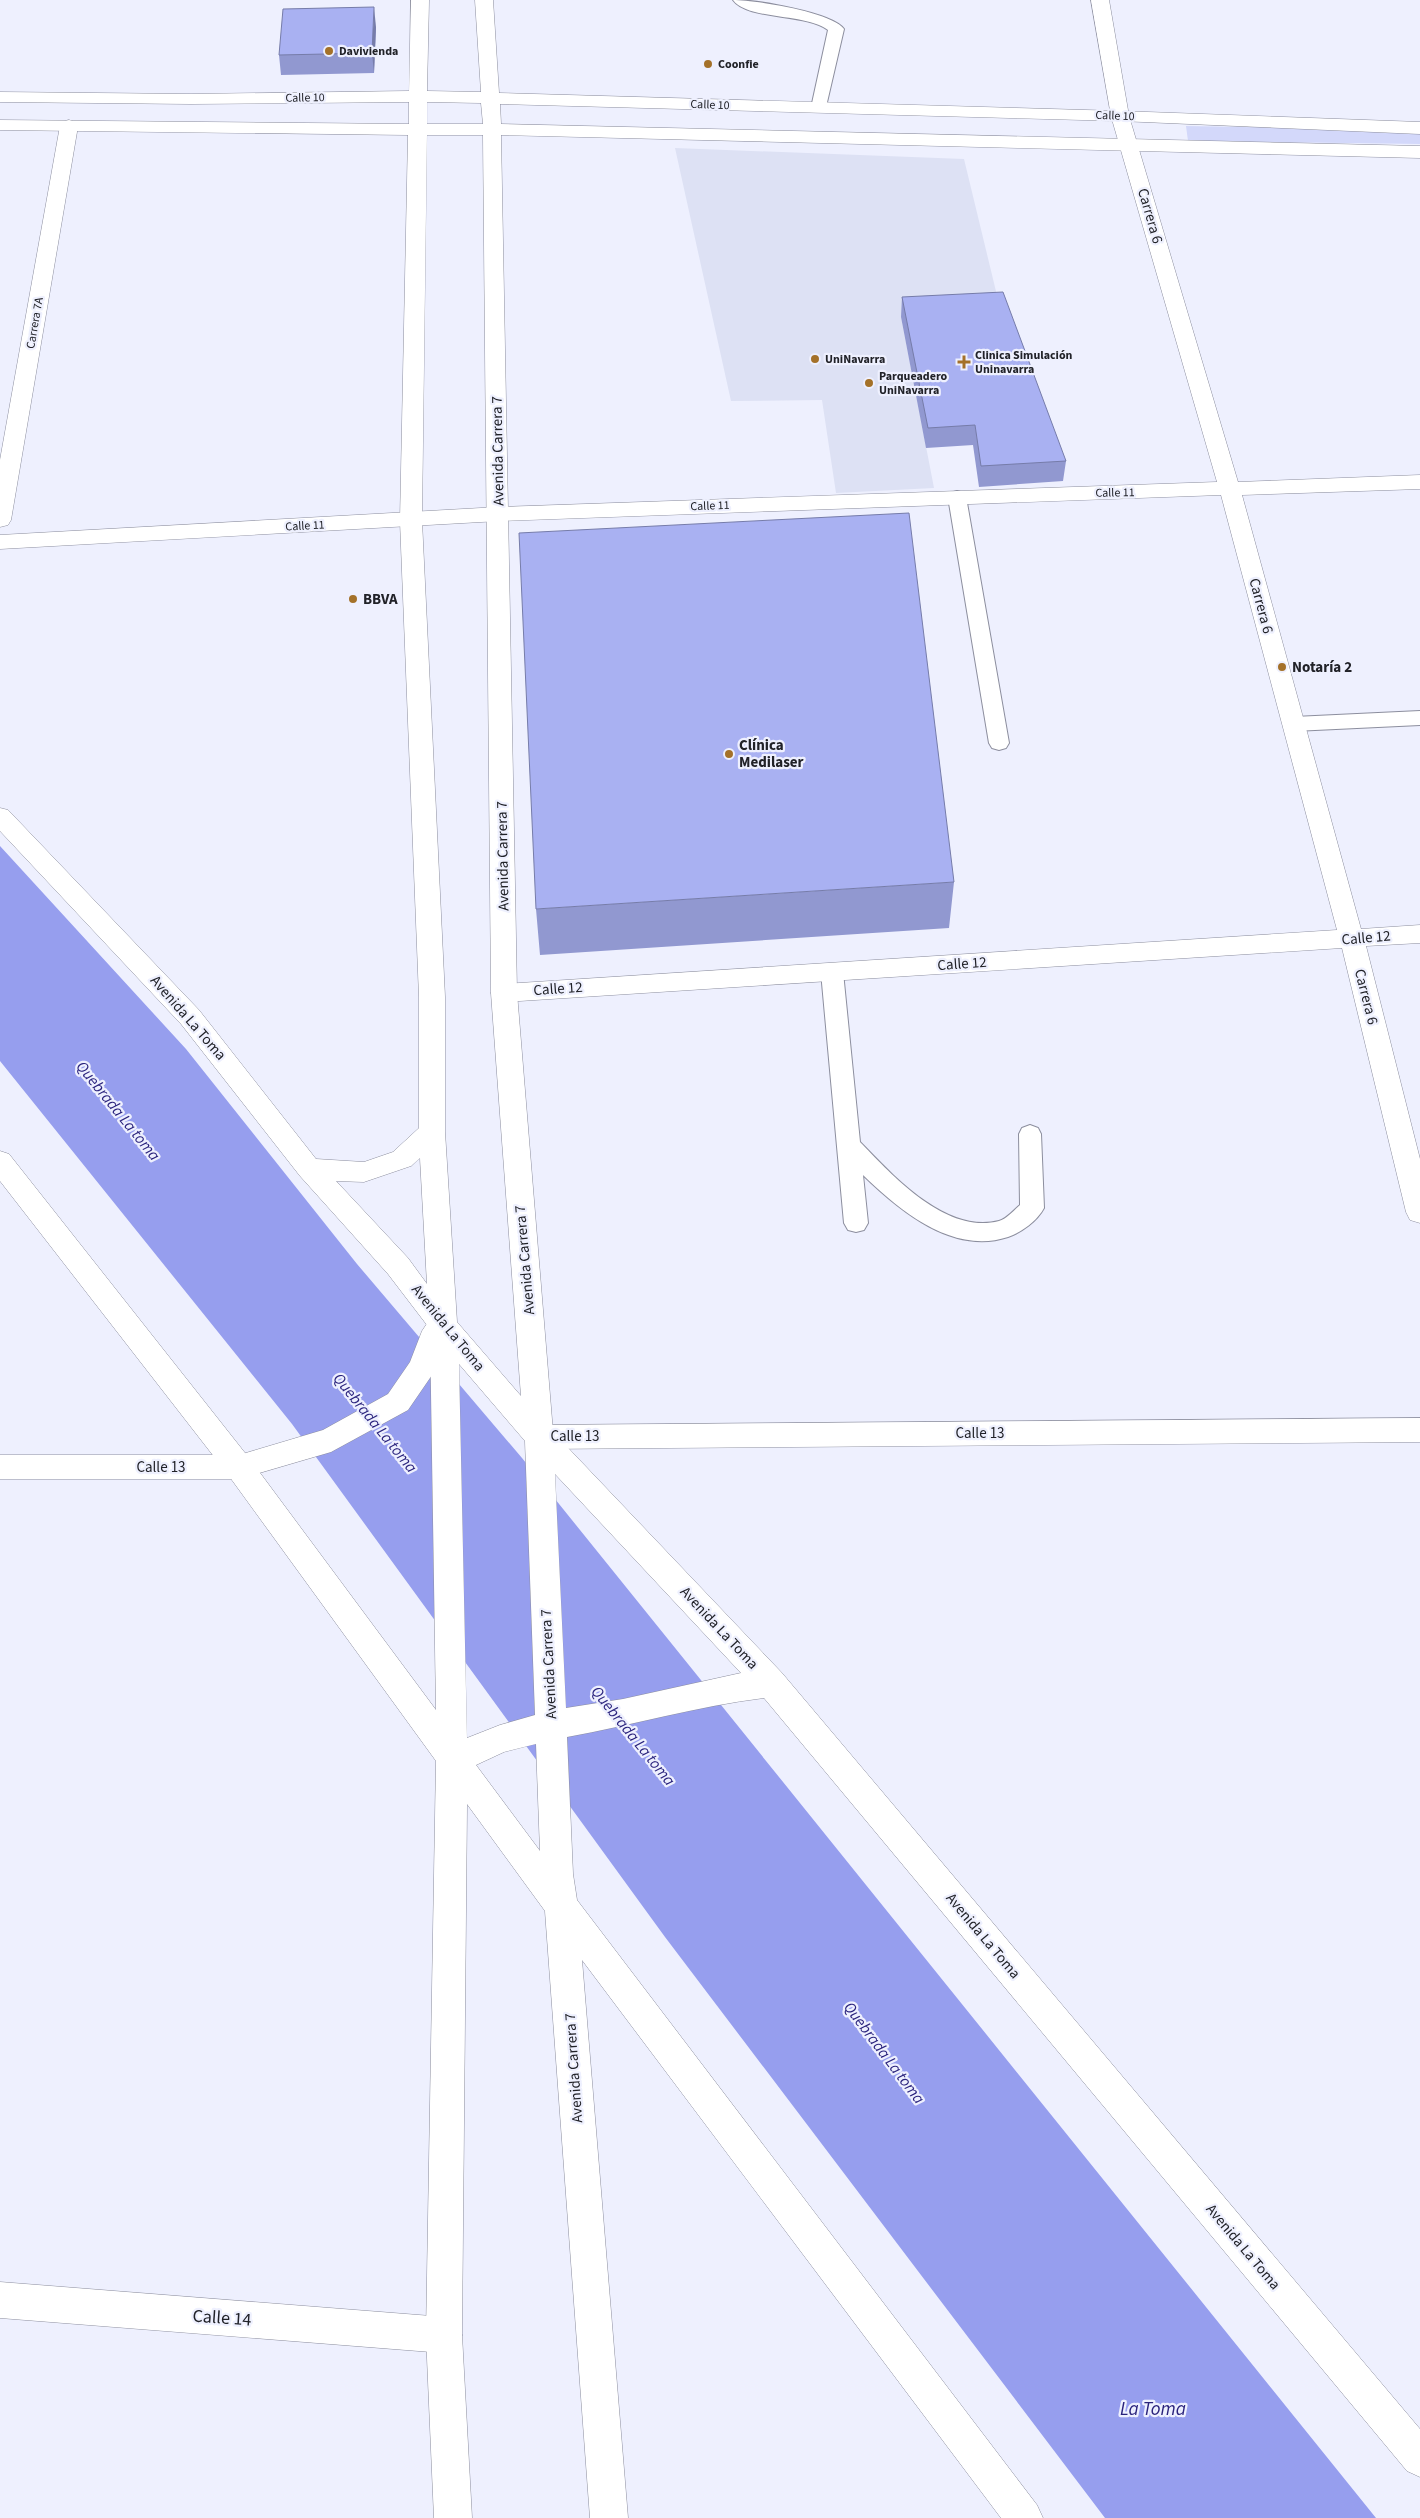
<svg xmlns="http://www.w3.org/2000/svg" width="1420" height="2518" font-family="'Source Sans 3',sans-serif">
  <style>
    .built { fill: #dde1f4 }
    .green { fill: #d3d8fa }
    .water { fill: #969eee }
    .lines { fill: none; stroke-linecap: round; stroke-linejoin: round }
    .service-casing { stroke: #8c8e9e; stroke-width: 2 }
    .minor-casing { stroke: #8c8e9e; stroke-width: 1 }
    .secondary-casing { stroke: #8c8e9e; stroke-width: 1 }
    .service { fill: #fff; fill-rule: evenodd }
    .minor { fill: #fff; fill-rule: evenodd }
    .secondary { fill: #fff; fill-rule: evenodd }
    .wall { fill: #9198d0 }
    .shaded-wall { fill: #767ca9 }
    .building { fill: #a9b1f2; stroke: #767ca9 }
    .poi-dot { fill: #a47129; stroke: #eef0fe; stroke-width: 2 }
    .labels { text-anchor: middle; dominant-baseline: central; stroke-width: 4.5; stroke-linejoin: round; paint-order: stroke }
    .far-poi-label { font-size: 12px; font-weight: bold; fill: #212228; stroke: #eef0fe; text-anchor: start }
    .far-street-label { font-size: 12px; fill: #212228; stroke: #eef0fe }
    .street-label { font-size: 15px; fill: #212228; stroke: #eef0fe }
    .poi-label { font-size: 15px; font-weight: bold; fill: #212228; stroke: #eef0fe; text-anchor: start }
    .water-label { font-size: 16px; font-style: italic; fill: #2a237d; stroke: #eef0fe }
    .near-street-label { font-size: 18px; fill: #212228; stroke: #eef0fe }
    .near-water-label { font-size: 19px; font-style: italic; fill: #2a237d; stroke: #eef0fe }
  </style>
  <rect width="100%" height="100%" fill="#eef0fe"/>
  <path class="built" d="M 675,148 L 964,159 L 1001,312 L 901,317 L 934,488 L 836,493 L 822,400 L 731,401 Z"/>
  <path class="green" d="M 1186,126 L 1420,130 L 1420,144 L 1188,141 Z"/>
  <path class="water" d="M 0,846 L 186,1049 L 357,1264 L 522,1458 L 1376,2518 L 1105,2518 L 665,1937 L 292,1424 L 0,1061 Z"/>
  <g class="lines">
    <defs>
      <path id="service" d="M 733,0 C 754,0 832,12 844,29 L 825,111 L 813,111 L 811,108 L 828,30 C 805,13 747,20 733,0 Z
        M 957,491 L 964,493 L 966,497 L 1009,743 L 1006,748 L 999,750 L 992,748 L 989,743 L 948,497 L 950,493 Z
        M 1420,711 L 1420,725 L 1294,731 L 1287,729 L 1284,724 L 1287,719 L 1294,717 Z
        M 832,964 L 840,966 L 843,972 L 860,1142 C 892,1175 946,1235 999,1221 C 1007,1219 1014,1210 1020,1205 L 1019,1134 L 1022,1128 L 1030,1125 L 1038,1128 L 1041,1134 L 1044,1208 C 1037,1221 1022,1232 1008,1237 C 953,1255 900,1211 863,1175 L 868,1223 L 864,1230 L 856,1232 L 848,1230 L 844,1223 L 821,972 L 824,966 Z"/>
      <path id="minor" d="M 1091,0 L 1109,0 L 1129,116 L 1238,482 L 1420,475 L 1420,489 L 1242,495 L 1361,929 L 1420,925 L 1420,943 L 1366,946 L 1420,1159 L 1420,1223 L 1410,1220 L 1406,1212 L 1342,948 L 504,1002 L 495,1000 L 491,993 L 495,986 L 504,984 L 1337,930 L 1221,495 L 499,521 L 0,549 L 0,535 L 499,507 L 1217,482 L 1111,116 Z
        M 69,120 L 75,122 L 78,126 L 11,520 L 8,525 L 0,527 L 0,460 L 60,126 L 63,122 Z
        M 442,1313 L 452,1316 L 456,1324 L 445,1343 L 432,1375 L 408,1410 L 331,1452 L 239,1479 L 0,1479 L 0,1455 L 239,1455 L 323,1430 L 388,1394 L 410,1362 L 422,1331 L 432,1316 Z
        M 1420,1418 L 1420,1442 L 539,1449 L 529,1446 L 525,1437 L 529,1428 L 539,1425 Z
        M 0,2282 L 444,2317 L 457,2322 L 462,2335 L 457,2348 L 444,2353 L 0,2318 Z"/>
      <path id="secondary" d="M 411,0 L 429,0 L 427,91 L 481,92 L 475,0 L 493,0 L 499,93 L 1120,111 L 1420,122 L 1420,134 L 1120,121 L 500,104 L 501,124 L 1420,146 L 1420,158 L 501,135 L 517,993 L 553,1432 L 782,1673 L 1420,2429 L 1420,2477 L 1407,2471 L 764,1698 C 698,1706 633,1725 567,1737 L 573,1874 L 577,1900 L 1037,2505 L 1043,2518 L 1001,2518 L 582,1960 L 628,2518 L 590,2518 L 545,1911 L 467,1804 L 462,2335 L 472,2518 L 434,2518 L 426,2335 L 436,1761 L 229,1476 L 0,1181 L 0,1151 L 9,1154 L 249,1458 L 436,1710 L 430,1329 L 388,1274 L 300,1176 L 181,1024 L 0,831 L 0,808 L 8,810 L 199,1010 L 316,1159 L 364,1162 L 393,1152 L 419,1128 L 419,997 L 400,521 L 408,135 L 0,130 L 0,120 L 409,124 L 409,102 L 191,104 L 0,102 L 0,92 L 191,94 L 409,91 ZM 427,102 L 481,103 L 483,124 L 427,124 ZM 427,135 L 483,135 L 491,993 L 521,1396 L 457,1322 L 445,1132 L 445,997 L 422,521 ZM 420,1158 L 427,1284 L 408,1258 L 336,1181 L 364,1182 L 411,1166 ZM 459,1364 L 525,1441 L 535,1715 L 500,1725 L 467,1738 ZM 555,1474 L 741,1673 L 623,1699 L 566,1708 ZM 536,1744 L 540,1851 L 476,1765 L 504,1752 Z"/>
    </defs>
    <use href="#service" class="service-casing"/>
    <use href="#minor" class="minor-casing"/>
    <use href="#secondary" class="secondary-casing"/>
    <use href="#service" class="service"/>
    <use href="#minor" class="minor"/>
    <use href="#secondary" class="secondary"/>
  </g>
  <path class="wall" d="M 376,27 L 374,73 L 281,75 L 279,55 Z
    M 902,297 L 1066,461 L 1063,481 L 979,487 L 973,445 L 926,448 L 901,317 Z
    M 954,882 L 949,928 L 540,955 L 536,909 Z"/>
  <path class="shaded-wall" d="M 374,7 L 376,27 L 374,73 L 372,53 Z"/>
  <path class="building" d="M 374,7 L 372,53 L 279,55 L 283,9 Z
    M 1003,292 L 1066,461 L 981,466 L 975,425 L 928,428 L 902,297 Z
    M 909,513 L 954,882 L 536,909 L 519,533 Z"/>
  <g class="poi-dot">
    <circle cx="329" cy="51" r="5"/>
    <circle cx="708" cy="64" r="5"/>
    <circle cx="815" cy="359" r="5"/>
    <path d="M961.5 354.5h5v5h5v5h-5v5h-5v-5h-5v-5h5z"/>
    <circle cx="869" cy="383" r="5"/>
    <circle cx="353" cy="599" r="5"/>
    <circle cx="1282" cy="667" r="5"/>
    <circle cx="729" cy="754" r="5"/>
  </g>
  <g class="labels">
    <g class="far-poi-label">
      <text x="339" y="51">Davivienda</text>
      <text x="718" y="64">Coonfie</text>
      <text x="975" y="355">Clinica Simulación<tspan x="975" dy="14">Uninavarra</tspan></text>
      <text x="825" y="359">UniNavarra</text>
      <text x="879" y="376">Parqueadero<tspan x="879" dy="14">UniNavarra</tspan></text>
    </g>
    <g class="far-street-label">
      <text transform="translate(305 98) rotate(-1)">Calle 10</text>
      <text transform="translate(710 105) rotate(2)">Calle 10</text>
      <text transform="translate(1115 116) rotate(2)">Calle 10</text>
      <text transform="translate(35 323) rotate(-80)">Carrera 7A</text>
      <text transform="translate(1115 493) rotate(-1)">Calle 11</text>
      <text transform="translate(710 506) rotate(-2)">Calle 11</text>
      <text transform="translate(305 526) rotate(-3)">Calle 11</text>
    </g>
    <g class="street-label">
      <text transform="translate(1150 216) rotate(74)">Carrera 6</text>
      <text transform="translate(498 451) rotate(-91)">Avenida Carrera 7</text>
      <text transform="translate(1261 606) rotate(75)">Carrera 6</text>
      <text transform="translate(503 856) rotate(-91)">Avenida Carrera 7</text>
      <text transform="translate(1366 938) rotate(-5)">Calle 12</text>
      <text transform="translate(962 964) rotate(-4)">Calle 12</text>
      <text transform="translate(558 989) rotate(-4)">Calle 12</text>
      <text transform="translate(1366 997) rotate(76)">Carrera 6</text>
      <text transform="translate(188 1018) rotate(49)">Avenida La Toma</text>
      <text transform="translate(525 1260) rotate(-95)">Avenida Carrera 7</text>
      <text transform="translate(448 1328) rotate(51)">Avenida La Toma</text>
      <text x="980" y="1433">Calle 13</text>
      <text x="575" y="1436">Calle 13</text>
      <text x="161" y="1467">Calle 13</text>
      <text transform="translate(719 1628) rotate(47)">Avenida La Toma</text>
      <text transform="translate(549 1664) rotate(-93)">Avenida Carrera 7</text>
      <text transform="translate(983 1936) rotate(50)">Avenida La Toma</text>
      <text transform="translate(574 2068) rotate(-94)">Avenida Carrera 7</text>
      <text transform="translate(1243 2247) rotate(50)">Avenida La Toma</text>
    </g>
    <g class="poi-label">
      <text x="363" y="599">BBVA</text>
      <text x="1292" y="667">Notaría 2</text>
      <text x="739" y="745">Clínica<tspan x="739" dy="17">Medilaser</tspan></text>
    </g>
    <g class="water-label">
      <text transform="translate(118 1111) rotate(51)">Quebrada La toma</text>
      <text transform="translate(375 1423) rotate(51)">Quebrada La toma</text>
      <text transform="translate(633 1736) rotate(51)">Quebrada La toma</text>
      <text transform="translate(884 2053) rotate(53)">Quebrada La toma</text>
    </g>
    <g class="near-street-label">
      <text transform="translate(222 2318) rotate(4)">Calle 14</text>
    </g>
    <g class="near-water-label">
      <text x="1153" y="2409">La Toma</text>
    </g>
  </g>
</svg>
